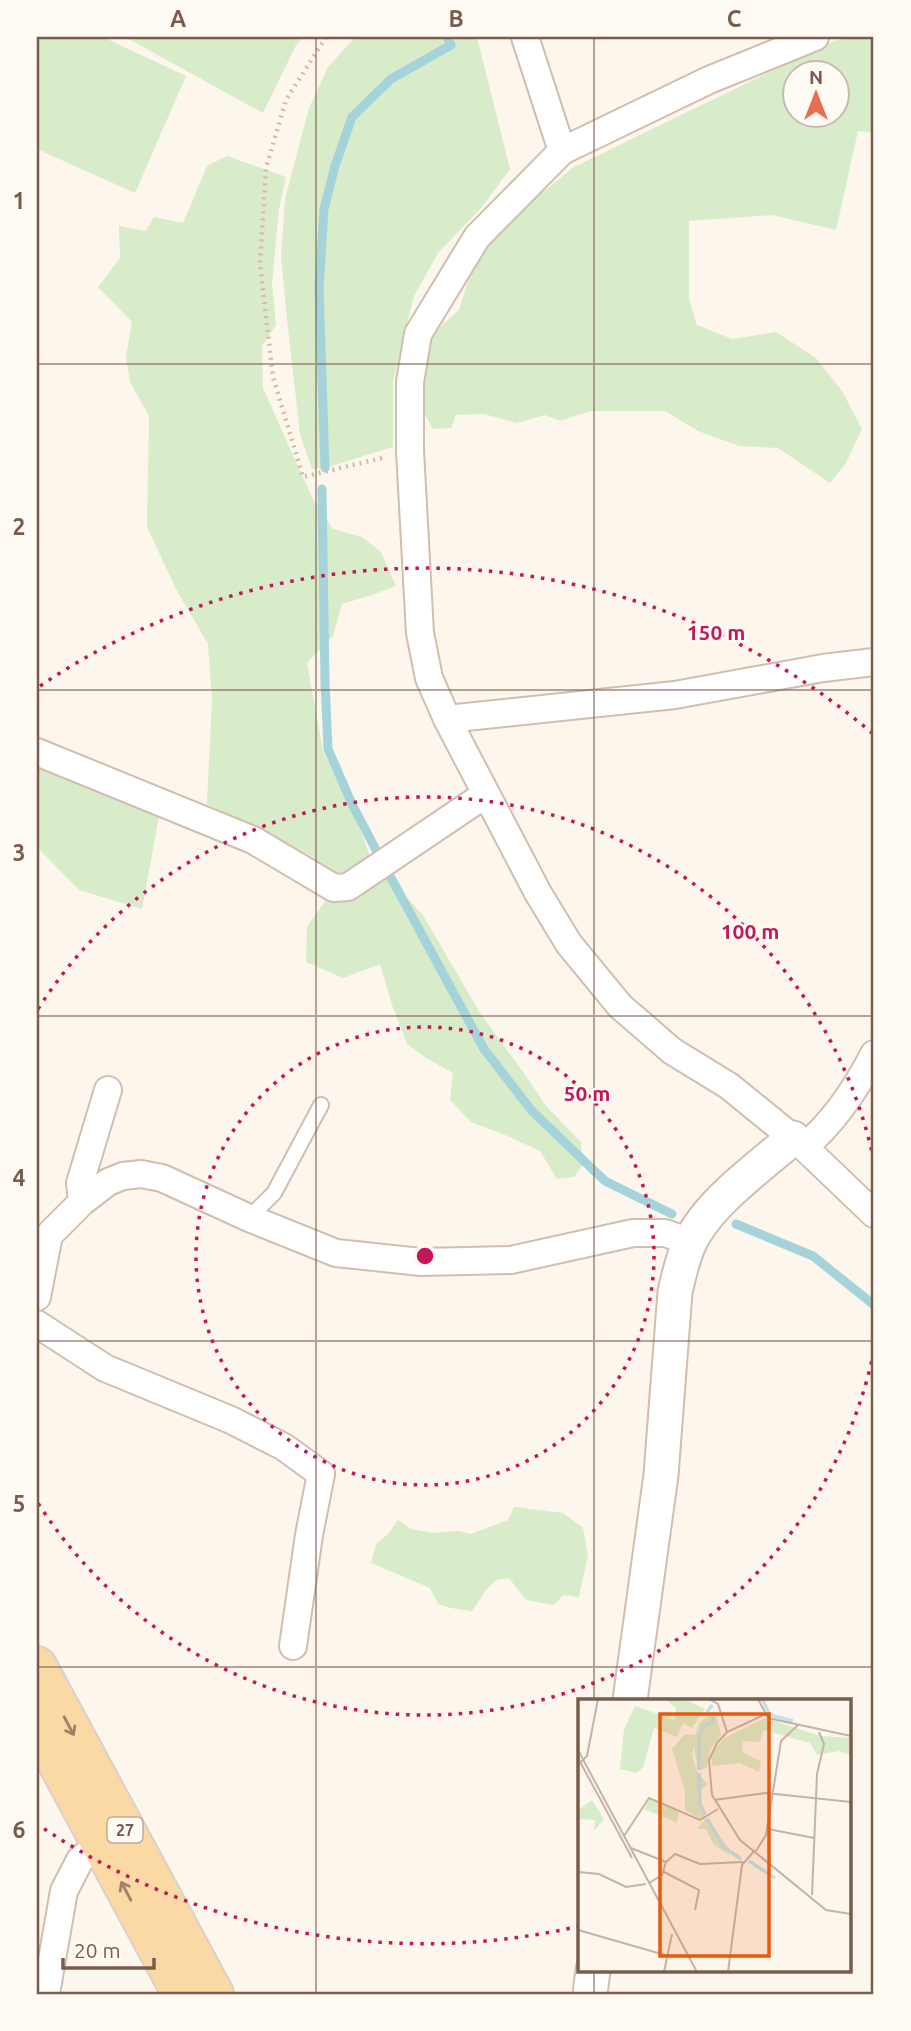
<svg xmlns="http://www.w3.org/2000/svg" width="911" height="2031" font-family="Ubuntu,sans-serif">
  <style>
    .green { fill: #d8ecc9; fill-rule: evenodd }
    .lines { fill: none; stroke-linecap: round; stroke-linejoin: round }
    .stream { stroke: #a5d3da; stroke-width: 9 }
    .service-casing { stroke: #d1beb0; stroke-width: 18 }
    .minor-casing { stroke: #d1beb0; stroke-width: 30 }
    .tertiary-casing { stroke: #d1beb0; stroke-width: 37 }
    .primary-casing { stroke: #dad1cd; stroke-width: 42 }
    .path { stroke: #d9b8a5; stroke-width: 4.5; stroke-dasharray: 2 5; stroke-linecap: butt }
    .service { stroke: #fff; stroke-width: 14 }
    .minor { stroke: #fff; stroke-width: 26 }
    .tertiary { stroke: #fff; stroke-width: 33 }
    .primary { stroke: #fbd9a5; stroke-width: 38 }
    .oneway { stroke: #a18267 }
    .grid { fill: none; stroke: #7a5c4d; stroke-width: 2; stroke-opacity: 0.55 }
    .ring { fill: none; stroke: #c2185b; stroke-width: 3.5; stroke-dasharray: 3.5 7 }
    .labels { text-anchor: middle; dominant-baseline: central; stroke-width: 5; stroke-linejoin: round; paint-order: stroke }
    .shield { fill: #fffaf3; stroke: #a28b7f; stroke-width: 2 }
    .shield-label { font-size: 16px; font-weight: bold; fill: #7a5c4d }
    .inset-river { fill: none; stroke: #bfe3e8; stroke-width: 3.5 }
    .inset-road { fill: none; stroke: #c5b3a7; stroke-width: 2 }
    .view { fill: #e8590c; fill-opacity: 0.15; stroke: #e8590c; stroke-width: 3.5 }
    .inset-edge { fill: none; stroke: #7a5c4d; stroke-width: 3.5 }
    .centre { fill: #c2185b; stroke: #fffaf3; stroke-width: 3.5 }
    .ring-label { font-size: 21px; text-anchor: middle; font-weight: bold; fill: #c2185b; stroke: #fffaf3; stroke-width: 5; stroke-linejoin: round; paint-order: stroke }
    .neatline { fill: none; stroke: #7a5c4d; stroke-width: 2.5 }
    .grid-label { font-size: 23px; text-anchor: middle; font-weight: bold; fill: #7a5c4d }
  </style>
  <rect width="100%" height="100%" fill="#fdf6ec"/>
  <path class="green" d="M 37,37 L 103,37 L 186,76 L 135,193 L 37,149 Z
    M 125,37 L 304,37 L 295,47 L 263,113 Z
    M 355,37 L 477,37 L 510,169 L 482,207 L 438,253 L 414,296 L 393,381 L 393,447 L 325,468 L 312,469 L 300,434 L 287,319 L 281,257 L 285,199 L 309,108 L 328,67 Z
    M 850,37 L 874,37 L 874,133 L 858,131 L 836,230 L 772,215 L 689,221 L 689,299 L 697,325 L 732,339 L 776,332 L 816,358 L 842,391 L 862,429 L 846,463 L 830,483 L 778,448 L 739,446 L 698,431 L 665,411 L 590,411 L 560,421 L 545,415 L 517,423 L 484,414 L 456,415 L 451,428 L 433,429 L 422,410 L 422,380 L 427,339 L 459,310 L 475,258 L 531,201 L 574,167 L 784,65 L 834,41 ZM 796,74 L 838,74 L 838,116 L 796,116 Z
    M 227,156 L 286,177 L 279,209 L 272,283 L 276,325 L 262,346 L 263,388 L 288,444 L 313,499 L 333,529 L 362,537 L 381,552 L 396,586 L 372,595 L 342,604 L 333,636 L 307,663 L 323,751 L 360,829 L 371,859 L 339,879 L 313,857 L 207,804 L 212,701 L 208,644 L 176,589 L 147,527 L 149,416 L 130,382 L 126,356 L 132,322 L 98,287 L 120,258 L 119,226 L 146,231 L 154,217 L 183,223 L 207,166 Z
    M 37,767 L 159,817 L 142,909 L 79,890 L 37,847 Z
    M 382,871 L 423,915 L 480,1013 L 526,1076 L 546,1106 L 581,1142 L 582,1166 L 574,1177 L 557,1179 L 540,1151 L 503,1134 L 471,1122 L 450,1100 L 453,1073 L 426,1058 L 407,1044 L 393,1008 L 380,964 L 343,978 L 306,962 L 307,927 L 328,897 Z
    M 514,1507 L 563,1513 L 583,1528 L 588,1555 L 579,1597 L 563,1595 L 554,1605 L 526,1600 L 509,1578 L 496,1580 L 486,1590 L 472,1611 L 451,1608 L 438,1604 L 430,1588 L 371,1563 L 376,1544 L 388,1534 L 398,1520 L 411,1529 L 434,1533 L 458,1531 L 471,1534 L 508,1520 Z"/>
  <g class="lines">
    <path class="stream" d="M 325,468 L 319,288 L 324,209 L 335,166 L 352,117 L 391,79 L 451,45 L 447,37
      M 322,489 L 325,683 L 328,749 L 352,804 L 376,850
      M 390,876 L 484,1049 L 532,1111 L 605,1181 L 672,1214
      M 736,1224 L 813,1256 L 874,1305"/>
    <defs>
      <path id="service" d="M 249,1218 L 274,1193 L 321,1105"/>
      <path id="minor" d="M 525,37 L 562,151
        M 815,37 L 709,80 L 562,151 L 477,237 L 418,334 L 410,382 L 410,451 L 420,633 L 429,678 L 447,719 L 538,893 L 569,944 L 620,1006 L 672,1051 L 729,1086 L 804,1147 L 874,1214
        M 447,719 L 675,695 L 823,668 L 874,662
        M 37,752 L 253,840 L 334,888 L 348,887 L 486,794
        M 804,1147 C 833,1123 857,1087 874,1054
        M 82,1202 L 80,1183 L 108,1090
        M 37,1297 L 49,1235 L 82,1202 L 108,1182 L 123,1176 L 141,1174 L 162,1178 L 249,1218 L 336,1253 L 421,1262 L 511,1260 L 633,1233 L 665,1233 L 690,1242
        M 37,1324 L 105,1368 L 231,1420 L 284,1447 L 321,1474 L 309,1535 L 293,1646
        M 46,1994 L 64,1891 L 80,1860 L 100,1843"/>
      <path id="tertiary" d="M 630,1700 L 661,1475 L 675,1292 C 679,1275 682,1260 689,1244 C 708,1203 758,1168 793,1138
        M 590,1994 L 593,1970"/>
      <path id="primary" d="M 37,1666 L 214,1994
        M 37,1725 L 182,1994"/>
    </defs>
    <use href="#service" class="service-casing"/>
    <use href="#minor" class="minor-casing"/>
    <use href="#tertiary" class="tertiary-casing"/>
    <use href="#primary" class="primary-casing"/>
    <path class="path" d="M 326,37 L 286,100 L 266,168 L 260,264 L 273,377 L 303,477 L 382,458"/>
    <use href="#service" class="service"/>
    <use href="#minor" class="minor"/>
    <use href="#tertiary" class="tertiary"/>
    <use href="#primary" class="primary"/>
  </g>
  <defs><path id="oneway-shaft" d="M-6 0H5M1.5-3L5.5 0L1.5 3" fill="none" stroke-width="1.6" stroke-linecap="round" stroke-linejoin="round" transform="scale(1.75)"/></defs>
  <g class="oneway">
    <use href="#oneway-shaft" transform="translate(69 1726) rotate(62)"/>
    <use href="#oneway-shaft" transform="translate(126 1891) rotate(-118)"/>
  </g>
  <path class="grid" d="M 316,37 L 316,1994M 594,37 L 594,1700M 37,364 L 874,364M 37,690 L 874,690M 37,1016 L 874,1016M 37,1341 L 874,1341M 37,1667 L 874,1667M 594,1970 L 594,1994"/>
  <g class="ring">
    <circle cx="425" cy="1256" r="229"/>
    <path d="M874 1351A459 459 0 0 1 38 1503M38 1009A459 459 0 0 1 874 1161"/>
    <path d="M580 1926A688 688 0 0 1 40 1826M40 686A688 688 0 0 1 872 733"/>
  </g>
  <g class="labels">
    <rect class="shield" x="107.5" y="1817.5" width="35" height="25" rx="5"/>
    <g class="shield-label">
      <text x="125" y="1830">27</text>
    </g>
  </g>
  <g transform="translate(578 1699)">
    <rect width="273" height="273" fill="#fdf6ec"/>
    <path d="M 87,0 L 106,0 L 127,10 L 114,29 L 105,24 L 99,38 L 76,29 L 65,68 L 59,74 L 42,70 L 46,30 L 57,7 L 97,21 L 98,9 ZM 137,12 L 143,36 L 132,51 L 129,69 L 120,71 L 116,47 L 114,57 L 120,75 L 130,85 L 119,94 L 127,118 L 123,120 L 107,111 L 107,92 L 94,50 L 107,35 L 117,36 L 122,23 ZM 187,19 L 243,37 L 273,39 L 273,56 L 261,52 L 239,56 L 232,44 L 185,31 L 182,43 L 164,42 L 165,54 L 183,62 L 181,73 L 162,64 L 134,67 L 133,56 L 146,39 ZM 71,100 L 101,113 L 99,124 L 66,110 ZM 14,101 L 26,120 L 16,132 L 17,121 L 0,120 L 0,111 ZM 128,119 L 152,151 L 151,156 L 136,146 L 128,130 L 119,130 Z" fill="#d8ecc9"/>
    <path class="inset-river" d="M 184,0 L 192,16 L 215,22M 121,71 L 121,40 L 124,29 L 136,21 L 130,12 L 134,6M 121,74 L 122,105 L 127,116M 129,120 L 146,148 L 163,160M 171,162 L 197,179"/>
    <path class="inset-road" d="M 131,0 L 140,5 L 149,33M 180,0 L 190,19 L 273,37M 188,15 L 149,33 L 139,44 L 131,61 L 134,96 L 162,141 L 248,211 L 273,215M 0,51 L 119,273M 0,59 L 54,159M 3,63 L 9,57 L 20,0M 136,101 L 188,94 L 273,103M 190,130 L 236,139M 46,137 L 71,99 L 122,121 L 140,110M 53,149 L 88,163M 178,152 L 188,136 L 203,42 L 220,26M 0,173 L 21,175 L 48,188 L 68,185M 86,173 L 121,191 L 117,211M 71,184 L 84,176 L 88,163 L 97,155 L 122,165 L 165,163M 234,196 L 239,75 L 246,45 L 241,33M 0,231 L 87,256M 86,273 L 94,235M 150,273 L 164,166 L 177,151"/>
    <path class="view" d="M 82,15 L 191,15 L 191,257 L 82,257 Z"/>
    <rect width="273" height="273" class="inset-edge"/>
  </g>
  <circle cx="425" cy="1256" r="10" class="centre"/>
  <g class="ring-label">
    <text x="716" y="640">150 m</text>
    <text x="750" y="939">100 m</text>
    <text x="587" y="1101">50 m</text>
  </g>
  <rect width="911" height="2031" fill="none" stroke="#fffaf3" stroke-width="77"/>
  <g transform="translate(816 94)"><circle r="33" fill="#fffaf3" stroke="#cabbb1" stroke-width="2"/>
  <path d="M0-5L12 26L0 18L-12 26Z" fill="#e76f51"/>
  <text y="-10" font-size="19" font-weight="bold" text-anchor="middle" fill="#7a5c4d">N</text>
  </g>
  <path d="M63 1958v10h91v-10" fill="none" stroke="#7a5c4d" stroke-width="3.5"/>
  <text x="74" y="1958" font-size="21" fill="#7a5c4d" stroke="#fffaf3" stroke-width="5" paint-order="stroke">20 m</text>
  <rect x="38" y="38" width="834" height="1955" class="neatline"/>
  <g class="grid-label">
    <text x="178" y="27">A</text>
    <text x="456" y="27">B</text>
    <text x="734" y="27">C</text>
    <text x="19" y="209">1</text>
    <text x="19" y="535">2</text>
    <text x="19" y="861">3</text>
    <text x="19" y="1186">4</text>
    <text x="19" y="1512">5</text>
    <text x="19" y="1838">6</text>
  </g>
</svg>
